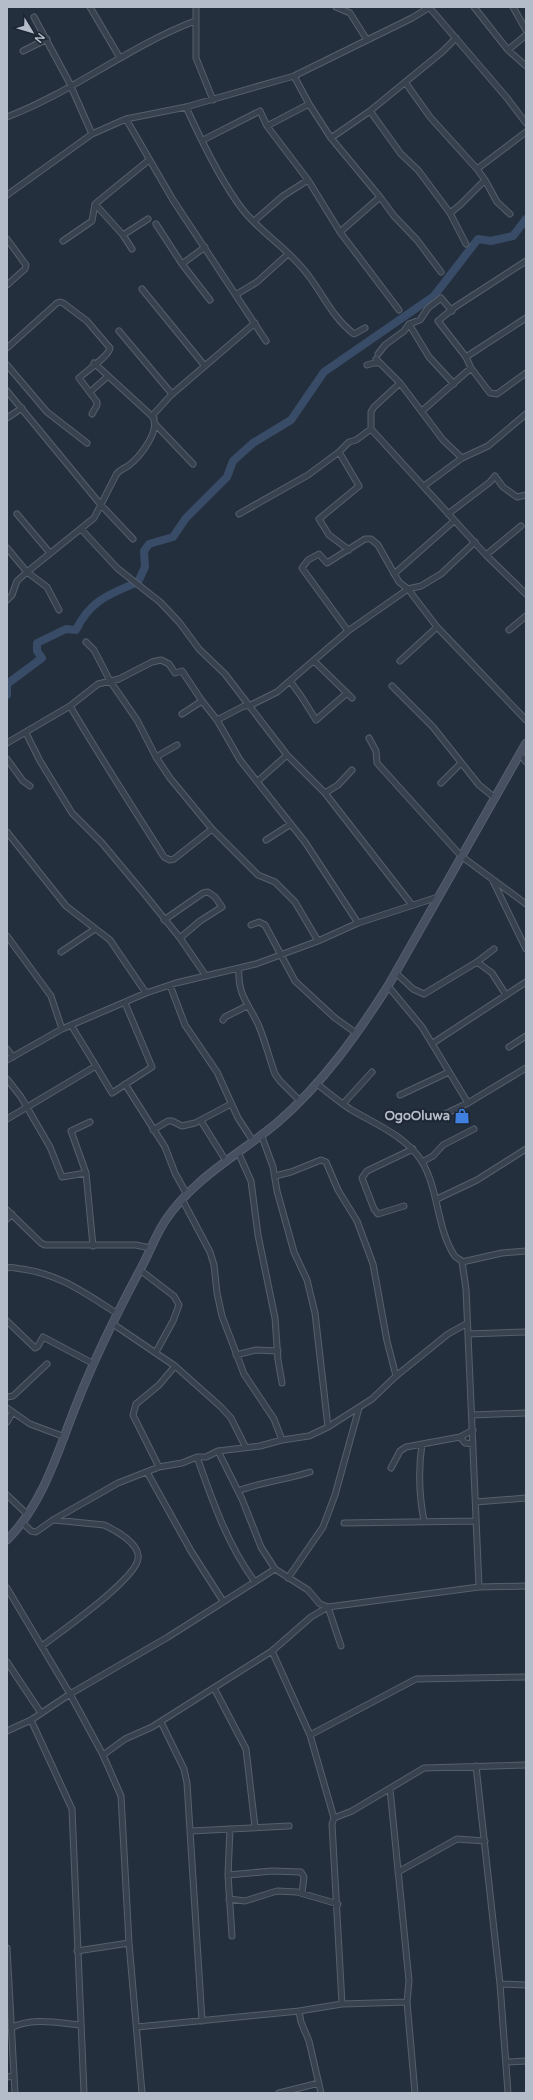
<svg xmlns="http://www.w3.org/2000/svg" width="533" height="2100" font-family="'Varela Round',sans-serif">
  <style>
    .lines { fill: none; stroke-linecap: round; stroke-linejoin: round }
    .river { stroke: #394c67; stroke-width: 8 }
    .street-casing { stroke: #565f6c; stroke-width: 7 }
    .secondary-casing { stroke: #565f6c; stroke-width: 9 }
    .street { stroke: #38414e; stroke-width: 5 }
    .secondary { stroke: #465061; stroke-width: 7 }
    .labels { text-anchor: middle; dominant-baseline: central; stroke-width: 4; stroke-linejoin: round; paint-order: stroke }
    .poi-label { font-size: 13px; font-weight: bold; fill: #b4bcc9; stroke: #1d2633; text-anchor: end }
  </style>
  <rect width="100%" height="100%" fill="#242f3e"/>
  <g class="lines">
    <path class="river" d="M 7,695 L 7,684 L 42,658 L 37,651 L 37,643 L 66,629 L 76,630 C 90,600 110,594 138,582 L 145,567 L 144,551 L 149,544 L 173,537 L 186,518 L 227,477 L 233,461 L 253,443 L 291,420 L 324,372 L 434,296 L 478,239 L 491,241 L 513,236 L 526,219"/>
    <defs>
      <path id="street" d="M 90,7 L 120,58
        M 196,7 L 196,58 L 213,100
        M 336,7 L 350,13 L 367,40
        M 429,7 L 507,98 L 526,123
        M 474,7 L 508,50 L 526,66
        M 513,7 L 526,30
        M 34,17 L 69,82 L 92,134
        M 508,50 L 526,35
        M 23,51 L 47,39
        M 294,76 L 309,104 L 331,138 L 380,197 L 394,216 L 417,240 L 441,272
        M 405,82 L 430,117 L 477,169 L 485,180 L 497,202 L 510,214
        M 186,107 C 201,140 221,182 243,210 C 262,234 290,250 308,275 C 324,296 333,318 354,334 L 365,328
        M 370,111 L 401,154 L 418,170 L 450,213 L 466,244
        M 7,117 C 73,92 129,46 195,21
        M 126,119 L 173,200 L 266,341
        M 267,126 L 309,104
        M 331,138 L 370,111 L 442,52 L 456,38
        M 203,140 L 260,111 L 267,126 L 308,180 L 340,232 L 399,310
        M 477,169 L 526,132
        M 7,195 L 92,134 L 126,119 L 186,107 L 294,76 L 412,18 L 430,7
        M 95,204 L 123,235 L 148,219
        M 450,213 L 460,205 L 485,180
        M 254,221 L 283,196 L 308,180
        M 156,224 L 182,264 L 210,300
        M 340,232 L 380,197
        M 123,235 L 132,249
        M 7,239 L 26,265 L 25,269 L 7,285
        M 63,241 L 92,221 L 95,204 L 149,160
        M 526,261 L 455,307 L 438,321 L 466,357 L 471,368 L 490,393 L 497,394 L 526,373
        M 182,264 L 205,247
        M 142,289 L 204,365
        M 237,294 L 257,282 L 288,254
        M 409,324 L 429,357 L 454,384
        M 119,331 L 172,394
        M 7,348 L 57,303 L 60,302 L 63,303 L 87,321 L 110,348 C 109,356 86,371 79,378 L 97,402 L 97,405 L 92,414
        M 378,354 L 385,345 L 404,331 L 409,324 L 420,320 L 428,308 L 441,298 L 452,311
        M 466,357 L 526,318
        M 376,359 L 400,383 L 443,440 L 462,458
        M 94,363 L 154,418
        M 7,365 L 47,412 L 87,443
        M 367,365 L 374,363 L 380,363
        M 7,391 L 101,505 L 133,539
        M 90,392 L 107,377
        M 422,411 L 471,368
        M 7,418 L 22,408
        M 155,424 L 193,464
        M 371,429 L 371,412 L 374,407 L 400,383
        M 339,452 L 359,486 L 319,519 L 329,535 L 349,550
        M 424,486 L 462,458 L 488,446 L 526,414
        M 17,514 L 50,553
        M 239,514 L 308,475 L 339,452 L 349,442 L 356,440 L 371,429 L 486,555 L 526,594
        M 448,514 L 490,482 L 495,476 L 503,487 L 517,497 L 526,495
        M 81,529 L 117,568 L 160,602 L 179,622 L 199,649 L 225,674 L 287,755 L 325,793 L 412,905
        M 7,548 L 27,572 L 47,587 L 59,610
        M 486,555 L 521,526
        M 394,574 L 454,521
        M 7,600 L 12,595 L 17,581 L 27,572 L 94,518 L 116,475 C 119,470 123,469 128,466 C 139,458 162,430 152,416 L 171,395 L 255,323
        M 509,630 L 526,616
        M 348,631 L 302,568 L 308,560 L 319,554 L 327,563 L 365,539 L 371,539 L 378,545 L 399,582 L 408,589 L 437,627 L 526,720
        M 86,642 L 94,650 L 110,681 L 137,720 L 156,757 L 170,778 L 212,829
        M 314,661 L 352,698
        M 400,661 L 437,627
        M 290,681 L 301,696 L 316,720 L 347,693
        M 392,686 L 433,727 L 479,785 L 495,798
        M 70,706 C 100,757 132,806 164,857 L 170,860 L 174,859 L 212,829 L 258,875 L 275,882 L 295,902 L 318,941
        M 182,714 L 202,701 L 217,720 L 240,760 L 305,842 L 358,923
        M 217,720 L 244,706 L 249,706 L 277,692 L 348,631 L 408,589 L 421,586 L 441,574 L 475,542
        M 26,733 L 40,761 L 72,813 L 102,843 L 142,891 L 180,938 L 206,976
        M 369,738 L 376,751 L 377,763 L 461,856 L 526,904
        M 7,743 L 70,706 L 98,684 L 119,679 L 152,662 L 161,660 L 169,664 L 175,673 L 182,671 L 202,701
        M 520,754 L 526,762
        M 156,757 L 177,745
        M 7,759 L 23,781 L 30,786
        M 258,781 L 287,755
        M 441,783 L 461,763
        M 325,793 L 338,785 L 352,770
        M 7,832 L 66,906 L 110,940 L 146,993
        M 266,840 L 291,824
        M 492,879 L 526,949
        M 164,920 L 203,893 L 208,892 L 215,897 L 222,907 L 200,921 L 180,938
        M 251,925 L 259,922 L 265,925 L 295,981 L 335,1018 L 356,1033
        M 7,936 L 51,996 L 62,1029
        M 61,952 L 95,929
        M 477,962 L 492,973 L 506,995
        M 239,968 C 237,994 248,1003 258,1024 C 265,1040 269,1058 275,1074 L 280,1081 L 300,1101
        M 396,973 L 413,989 L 424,994 L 477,962 L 494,949
        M 170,985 L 185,1025 L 217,1072 L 238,1118 L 253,1141
        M 388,986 L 422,1027 L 468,1103
        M 223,1020 L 225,1017 L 247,1006
        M 433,1043 L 526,982
        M 509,1047 L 526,1036
        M 7,1049 L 13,1057
        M 7,1060 L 62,1029 L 146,993 L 176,983 L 256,964 L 318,941 L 358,923 L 438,897
        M 96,1066 L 112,1093 L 152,1067 L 125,1003
        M 7,1079 L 21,1097 L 50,1147 L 62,1177 L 86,1173
        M 316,1083 C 327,1092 338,1101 350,1109 C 375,1124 404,1135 421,1160 C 439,1189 436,1226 454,1255 C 456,1259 460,1258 462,1262
        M 125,1084 L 165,1147 L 175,1173 L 186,1193
        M 400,1095 L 449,1072
        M 343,1104 L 372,1072
        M 443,1115 L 468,1103 L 526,1068
        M 7,1119 L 96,1066 L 71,1025
        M 201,1121 L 226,1161
        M 90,1122 L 71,1131 L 86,1173 L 93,1246
        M 153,1130 L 168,1121 L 172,1121 L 182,1126 L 195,1123 L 231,1104
        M 261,1134 L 273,1167 L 277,1191 L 294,1252 L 307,1280 L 315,1313 L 328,1427
        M 238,1152 L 251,1181 L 258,1235 L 275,1318 L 278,1360 L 282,1383
        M 422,1162 L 433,1156 L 443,1145 L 474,1129
        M 275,1176 L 291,1172 L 321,1160 L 326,1162 L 338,1190 L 357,1221 L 373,1264 L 387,1341 L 396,1376
        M 182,1199 L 210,1252 L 214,1265 L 217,1293 L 222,1316 L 244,1374 L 274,1419 L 282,1440
        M 437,1199 L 477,1180 L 526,1149
        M 404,1206 L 378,1214 L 374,1209 L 362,1178 L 367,1171 L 413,1149
        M 7,1210 L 41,1243 L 45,1245 L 136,1245 L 150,1248
        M 7,1219 L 12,1214
        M 7,1268 C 11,1266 17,1269 22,1269 C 60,1274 86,1294 118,1314
        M 140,1270 L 174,1296 L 179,1305 L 173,1321 L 156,1352
        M 7,1321 L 35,1348 L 38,1346 L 43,1337 L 94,1364
        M 113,1324 L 175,1366 L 221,1407 L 231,1418 L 245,1446
        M 468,1334 L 526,1332
        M 236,1355 L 256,1350 L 278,1351
        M 7,1397 L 13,1396 L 47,1364
        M 7,1408 L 30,1424 L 65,1437
        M 472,1415 L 526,1413
        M 7,1422 L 13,1412
        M 460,1437 L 465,1443 L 473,1444
        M 422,1444 C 418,1471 419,1495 424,1521
        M 218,1451 L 242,1499 L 261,1547 L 275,1569 L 308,1590 L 320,1604 L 328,1607 L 479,1587 L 526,1586
        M 197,1457 C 212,1500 228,1546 255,1582
        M 159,1467 L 133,1415 L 136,1404 L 159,1385 L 175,1366
        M 391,1468 L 400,1451 L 406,1447 L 460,1437 L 473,1430
        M 147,1472 L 191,1551 L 223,1601
        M 238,1491 C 261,1482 286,1480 310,1472
        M 7,1495 L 28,1515
        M 476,1502 L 526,1498
        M 23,1523 L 31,1531 L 36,1532 L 53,1520 L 118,1483 L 159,1467 L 182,1463 L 197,1457 L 206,1457 L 218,1451 L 260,1446 L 282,1440 L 309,1436 L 328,1427 L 372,1399 L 396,1376 L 448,1334 L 466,1324
        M 344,1523 L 476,1521
        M 288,1578 L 323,1527 L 335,1495 L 359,1408
        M 479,1587 L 466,1289 L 462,1262 L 502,1253 L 526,1251
        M 7,1588 L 70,1694 L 103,1755 L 121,1796 L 129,1943 L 142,2093
        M 42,1646 C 60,1632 135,1580 138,1559 C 141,1544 115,1530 104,1525 L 54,1520
        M 272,1651 L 310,1735 L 334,1818 L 332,1824 L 342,2004
        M 7,1662 L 41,1713
        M 214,1688 L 246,1749 L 255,1827
        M 31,1720 L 72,1809 L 84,2093
        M 161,1722 L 184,1769 L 187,1783 L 202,2021
        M 7,1731 L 31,1720 L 70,1694 L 168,1637 L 275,1569
        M 310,1735 L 416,1679 L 526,1677
        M 103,1755 L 125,1739 L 152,1727 L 272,1651 L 311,1617 L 328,1607 L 341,1646
        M 476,1766 L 500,1984 L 508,2093
        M 390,1789 L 409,1981 L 407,2002 L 415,2093
        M 334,1818 L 352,1811 L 424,1768 L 526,1765
        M 230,1829 L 228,1875 L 232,1936
        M 191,1831 L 289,1826
        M 398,1872 L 457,1839 L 485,1841
        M 228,1875 L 272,1871 L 301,1872 L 304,1877 L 302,1893
        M 229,1899 L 245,1901 L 277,1891 L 297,1892 L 338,1904
        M 7,1948 L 15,2093
        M 77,1951 L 129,1943
        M 500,1984 L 526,1985
        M 299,2011 L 301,2022 L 309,2041 L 321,2093
        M 137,2027 L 299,2011 L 342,2004 L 407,2002
        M 11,2028 C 31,2017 59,2023 80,2025
        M 506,2062 L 526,2061
        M 7,2077 L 14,2076
        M 279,2093 L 319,2083"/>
      <path id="secondary" d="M 7,1540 C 44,1503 58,1450 77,1403 C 95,1357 117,1313 140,1270 C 149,1254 155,1236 165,1221 C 193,1178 240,1154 278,1122 C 322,1084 357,1035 388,986 L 526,743"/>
    </defs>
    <use href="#street" class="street-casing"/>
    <use href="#secondary" class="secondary-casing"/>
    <use href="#street" class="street"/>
    <use href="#secondary" class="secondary"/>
  </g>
  <defs>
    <symbol id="shop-bare" viewBox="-9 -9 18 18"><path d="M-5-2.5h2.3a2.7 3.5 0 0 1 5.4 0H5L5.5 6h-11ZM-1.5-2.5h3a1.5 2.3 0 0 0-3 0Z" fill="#3f7fe0" stroke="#1d2633" stroke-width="2.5" paint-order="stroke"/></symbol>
  </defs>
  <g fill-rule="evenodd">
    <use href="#shop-bare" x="451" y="1105" width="22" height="22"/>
  </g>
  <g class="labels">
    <g class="poi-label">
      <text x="450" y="1116">OgoOluwa</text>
    </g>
  </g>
  <rect width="533" height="2100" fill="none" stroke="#b4bcc9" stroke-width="16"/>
  <g transform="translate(32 32) rotate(128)" stroke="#1d2633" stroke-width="3" paint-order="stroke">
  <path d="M0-3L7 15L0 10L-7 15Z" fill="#b4bcc9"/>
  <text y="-6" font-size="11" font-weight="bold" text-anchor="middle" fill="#b4bcc9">N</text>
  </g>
</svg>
